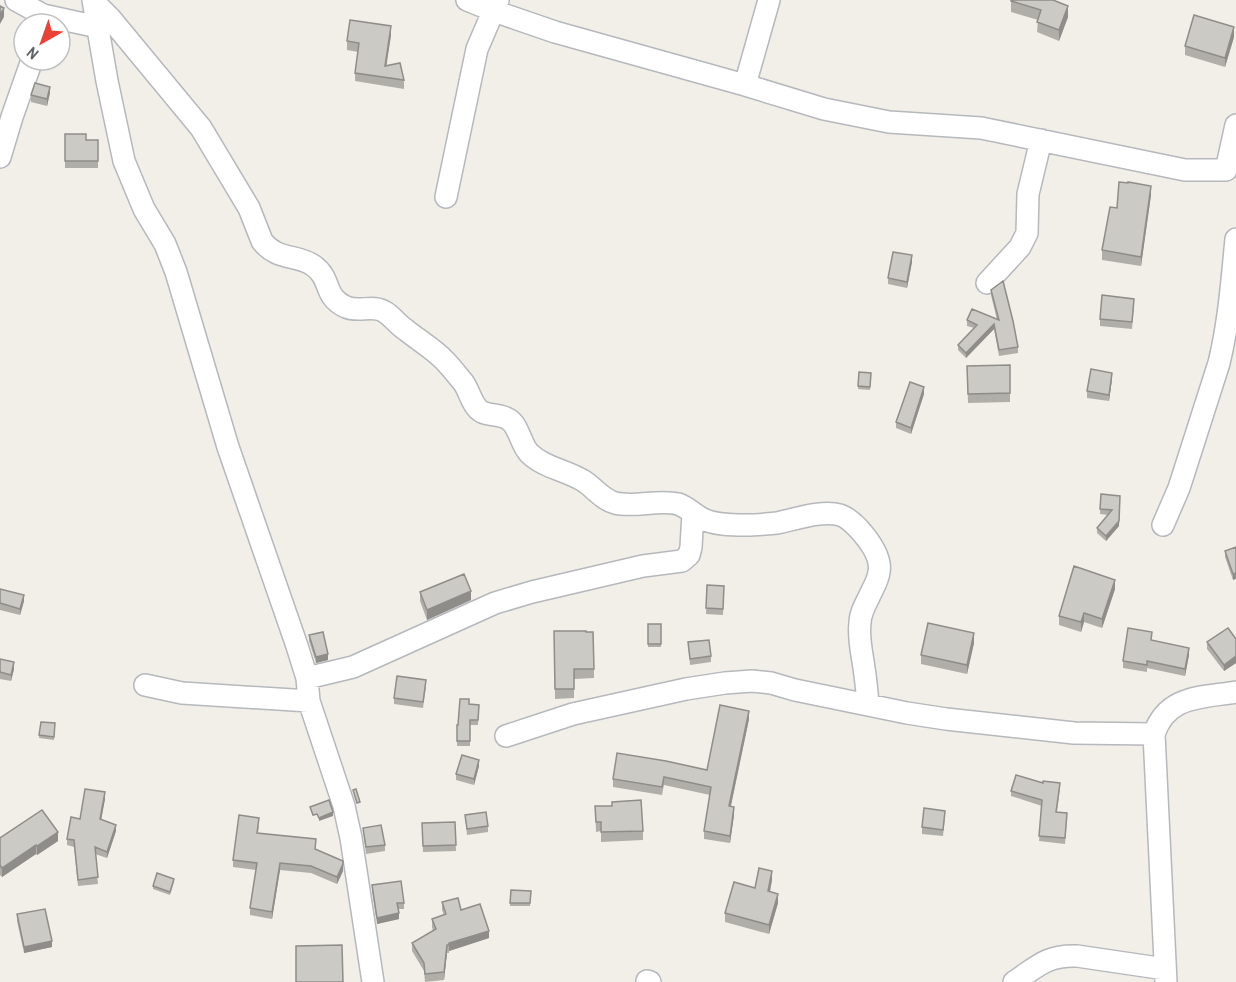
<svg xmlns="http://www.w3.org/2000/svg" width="1236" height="982" font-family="'Archivo Narrow',sans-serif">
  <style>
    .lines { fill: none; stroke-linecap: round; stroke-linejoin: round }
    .minor-casing { stroke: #b5b8bc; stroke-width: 24 }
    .minor { stroke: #fff; stroke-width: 21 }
    .wall { fill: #afaea9 }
    .shaded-wall { fill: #8f8d8a }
    .building { fill: #cccac5; stroke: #8f8d8a; stroke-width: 1.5 }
  </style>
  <rect width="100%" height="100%" fill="#f1efe8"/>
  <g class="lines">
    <defs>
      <path id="minor" d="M 16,0 L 43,15 L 98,27
        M 93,0 L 107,81 L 124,161 L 144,209 L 165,244 L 176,272 L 228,447 L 297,646 L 307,678 L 309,701 L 344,806 L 351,838 L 373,982
        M 467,0 L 494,11 L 555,32 L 745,85 L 824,109 L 889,122 L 981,128 L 1185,170 L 1226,170 L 1236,125
        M 94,2 L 110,18 L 201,128 L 249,208 L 262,241 C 277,261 298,254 314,266 C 332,279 323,297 346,307 C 359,313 373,304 385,312 C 393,317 398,325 406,330 C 418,340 434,349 445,361 C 451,367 457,375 463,382 C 469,390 471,402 478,409 C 486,417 498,413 508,419 C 519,425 520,443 529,453 C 543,467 565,470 582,480 C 593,486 601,499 615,503 C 635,508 658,499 678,504 C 687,507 694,514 701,518 C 713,525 732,525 746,525 C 756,525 767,524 777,523 C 796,519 822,510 840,515 C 847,517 853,523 858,528 C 868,539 882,557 879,572 C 878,581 872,590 869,597 C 865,605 860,614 860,623 C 858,638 862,653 864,668 C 866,680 867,692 868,704
        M 745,85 L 769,0
        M 0,157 L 12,117 L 32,60
        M 446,197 L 477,49 L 498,0
        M 987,283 L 1020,247 L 1027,233 L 1028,194 L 1041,140
        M 1163,525 L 1179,488 L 1219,363 C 1229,322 1232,280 1236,239
        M 307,678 L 353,667 L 495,603 L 532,592 L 643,566 L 682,561 L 689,555 L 691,547 L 693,513
        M 145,685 L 182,693 L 309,701
        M 506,736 L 573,714 L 686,689 L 725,683 L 752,681 L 771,683 L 795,690 L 907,713 L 946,719 L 1074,733 L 1154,734
        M 647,981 L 650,982
        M 1014,982 C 1038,966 1047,955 1077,956 L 1165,969
        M 1166,982 L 1154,734 C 1167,695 1201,698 1236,692"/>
    </defs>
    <use href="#minor" class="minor-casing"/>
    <use href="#minor" class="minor"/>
  </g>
  <path class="wall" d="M 1011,0 L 1068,17 L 1059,41 L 1037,32 L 1038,20 L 1011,12 Z
    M 391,35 L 386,66 L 404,80 L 404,89 L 355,81 L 355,73 L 358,52 L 347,50 L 347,41 Z
    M 1234,37 L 1225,67 L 1185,55 L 1185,46 Z
    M 50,93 L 47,106 L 31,102 L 31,95 Z
    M 65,134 L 86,140 L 98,140 L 98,168 L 65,168 Z
    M 1151,195 L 1141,266 L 1102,260 L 1102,250 L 1117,208 Z
    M 912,262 L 907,288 L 888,284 L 888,278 Z
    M 991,290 L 1018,347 L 1018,353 L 999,356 L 994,329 L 966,358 L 958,350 L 958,345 L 974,328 L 967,326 L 967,320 L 997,320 L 991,295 Z
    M 1134,305 L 1132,329 L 1100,326 L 1100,319 Z
    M 1010,365 L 1010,402 L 968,403 L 967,366 Z
    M 859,372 L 871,373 L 870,390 L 858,389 Z
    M 1112,379 L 1109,401 L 1087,398 L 1087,391 Z
    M 924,394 L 911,434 L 896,428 L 896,422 Z
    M 1101,494 L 1120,496 L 1119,526 L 1106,541 L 1097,533 L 1097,528 L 1108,515 L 1100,514 Z
    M 1236,547 L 1233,580 L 1225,557 L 1225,551 Z
    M 707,585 L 724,586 L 723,615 L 706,614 Z
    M 0,589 L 24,601 L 20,615 L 0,610 Z
    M 1115,589 L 1102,628 L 1084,622 L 1081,632 L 1059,625 L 1059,616 Z
    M 420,592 L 471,600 L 427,620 L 420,601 Z
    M 648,624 L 661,624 L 661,647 L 648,647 Z
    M 554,631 L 594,669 L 594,678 L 574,679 L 574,698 L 555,699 Z
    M 309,635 L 328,660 L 316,663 L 309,641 Z
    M 1236,639 L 1236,663 L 1224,671 L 1207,649 L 1207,642 Z
    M 1152,640 L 1189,655 L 1185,676 L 1147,668 L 1147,672 L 1123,668 L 1123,661 Z
    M 688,642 L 711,656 L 711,662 L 690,665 Z
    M 974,643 L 967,674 L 921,664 L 921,655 Z
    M 0,659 L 14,669 L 11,681 L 0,679 Z
    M 426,687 L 423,708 L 394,704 L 394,698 Z
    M 479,705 L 478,725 L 470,725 L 470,746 L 457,746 L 457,725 L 458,725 Z
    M 749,719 L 731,806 L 734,815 L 730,843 L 704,839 L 704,831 L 710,795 L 664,785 L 662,795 L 613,787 L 613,779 L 707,770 Z
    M 41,722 L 55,723 L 54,740 L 39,738 Z
    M 479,766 L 474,785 L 456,780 L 456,774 Z
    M 1060,789 L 1057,812 L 1067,819 L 1065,844 L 1039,841 L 1042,806 L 1011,796 L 1011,791 Z
    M 105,799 L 101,820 L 116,831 L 107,858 L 95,854 L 98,884 L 78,886 L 74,847 L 67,845 L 67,839 L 80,819 Z
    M 595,806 L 643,831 L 643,840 L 601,842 L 601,831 L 596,832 Z
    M 465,815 L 488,826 L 488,832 L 467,835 Z
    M 945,817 L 943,836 L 922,834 L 922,827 Z
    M 455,822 L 456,851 L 423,852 L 422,823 Z
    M 259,825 L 258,833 L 315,849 L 343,871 L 337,884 L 311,873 L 280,870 L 272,919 L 250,915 L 250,908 L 256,870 L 233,867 L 233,860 Z
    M 363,828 L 385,845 L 385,851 L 366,854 Z
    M 0,838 L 58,841 L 37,855 L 36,854 L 2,877 L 0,875 Z
    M 772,880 L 770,892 L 778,903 L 769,934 L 725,922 L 725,913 L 755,888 Z
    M 174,882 L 170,895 L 153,889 L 153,886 Z
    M 372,885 L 404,903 L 404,909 L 399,909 L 399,919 L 377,924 L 372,891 Z
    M 511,890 L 531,891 L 530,906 L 510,906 Z
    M 442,902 L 461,910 L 489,938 L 449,951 L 449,953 L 447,953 L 444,980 L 425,982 L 424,971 L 412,951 L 412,943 L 433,931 L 432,927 L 432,919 L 444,915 L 442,910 Z
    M 17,914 L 52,947 L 24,953 L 17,921 Z"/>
  <path class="shaded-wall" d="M 1068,6 L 1068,17 L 1059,41 L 1059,30 Z
    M 4,8 L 4,17 L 0,24 L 0,15 Z
    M 391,26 L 391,35 L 385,75 L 385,66 Z
    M 1234,27 L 1234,37 L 1225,67 L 1225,58 Z
    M 50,87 L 50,93 L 47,106 L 47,99 Z
    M 1151,186 L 1151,195 L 1141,266 L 1141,257 Z
    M 912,255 L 912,262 L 907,288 L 907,282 Z
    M 994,324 L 994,329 L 966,358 L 966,353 Z
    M 1112,373 L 1112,379 L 1109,401 L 1109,395 Z
    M 924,387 L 924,394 L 911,434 L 911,428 Z
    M 1120,496 L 1119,526 L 1106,541 L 1106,536 Z
    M 1236,573 L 1236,579 L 1233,580 L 1233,574 Z
    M 1115,580 L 1115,589 L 1102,628 L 1102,619 Z
    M 471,591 L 471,600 L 427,620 L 427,610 Z
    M 24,595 L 24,601 L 20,615 L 20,609 Z
    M 1084,613 L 1084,622 L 1081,632 L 1081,622 Z
    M 974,633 L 974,643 L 967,674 L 967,665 Z
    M 1189,648 L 1189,655 L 1185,676 L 1185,669 Z
    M 328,654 L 328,660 L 316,663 L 316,657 Z
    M 1236,656 L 1236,663 L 1224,671 L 1224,665 Z
    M 14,662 L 14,669 L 11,681 L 11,675 Z
    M 749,711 L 749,719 L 729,814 L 729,806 Z
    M 479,760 L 479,766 L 474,785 L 474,779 Z
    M 105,792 L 105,799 L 100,826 L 100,819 Z
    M 734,807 L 734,815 L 730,843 L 730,836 Z
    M 333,812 L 333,816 L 319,821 L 319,818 Z
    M 116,825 L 116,831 L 107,858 L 107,852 Z
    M 58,832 L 58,841 L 37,855 L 37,846 Z
    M 36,845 L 36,854 L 2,877 L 2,868 Z
    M 280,863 L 280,870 L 272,919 L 272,912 Z
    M 343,864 L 343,871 L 337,884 L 337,877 Z
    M 772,871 L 772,880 L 768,900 L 768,891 Z
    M 778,894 L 778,903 L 769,934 L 769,925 Z
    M 399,913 L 399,919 L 377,924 L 377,918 Z
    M 489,931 L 489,938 L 449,951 L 449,943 Z
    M 52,941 L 52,947 L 24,953 L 24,947 Z
    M 447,945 L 447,953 L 444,980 L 444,972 Z"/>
  <path class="building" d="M 1011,0 L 1053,0 L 1068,6 L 1059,30 L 1037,22 L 1041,10 L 1011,1 Z
    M 0,6 L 4,8 L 0,15 Z
    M 1194,15 L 1234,27 L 1225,58 L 1185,46 Z
    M 350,20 L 391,26 L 385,66 L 400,63 L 404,80 L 355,73 L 359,43 L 347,41 Z
    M 35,83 L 50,87 L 47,99 L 31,95 Z
    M 65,134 L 86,134 L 86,140 L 98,140 L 98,161 L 65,161 Z
    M 1119,182 L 1128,183 L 1128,182 L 1151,186 L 1141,257 L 1102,250 L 1110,207 L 1117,208 Z
    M 893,252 L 912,255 L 907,282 L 888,278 Z
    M 1003,281 L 1013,321 L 1018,347 L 999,350 L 994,324 L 966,353 L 958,345 L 977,325 L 967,320 L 972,309 L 999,320 L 991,290 Z
    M 1102,295 L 1134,299 L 1132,322 L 1100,319 Z
    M 1010,365 L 1010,393 L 968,394 L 967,366 Z
    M 1091,369 L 1112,373 L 1109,395 L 1087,391 Z
    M 859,372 L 871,373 L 870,387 L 858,386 Z
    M 910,382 L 924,387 L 911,428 L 896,422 Z
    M 1101,494 L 1120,496 L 1119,521 L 1106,536 L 1097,528 L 1112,510 L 1100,509 Z
    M 1236,547 L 1236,573 L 1233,574 L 1225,551 Z
    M 1074,566 L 1115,580 L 1102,619 L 1084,613 L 1081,622 L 1059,616 Z
    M 464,574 L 471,591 L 427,610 L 420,592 Z
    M 707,585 L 724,586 L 723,609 L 706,608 Z
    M 0,589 L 24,595 L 20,609 L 0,603 Z
    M 928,623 L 974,633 L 967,665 L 921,655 Z
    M 648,624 L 661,624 L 661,644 L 648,644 Z
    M 1128,628 L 1152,632 L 1151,640 L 1189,648 L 1185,669 L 1147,661 L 1147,665 L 1123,661 Z
    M 1228,628 L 1236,639 L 1236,656 L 1224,665 L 1207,642 Z
    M 554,631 L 586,631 L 586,632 L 593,632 L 594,669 L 574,669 L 574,689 L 555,689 Z
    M 323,632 L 328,654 L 316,657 L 309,635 Z
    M 709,640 L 711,656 L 690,659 L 688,642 Z
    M 0,659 L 14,662 L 11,675 L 0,672 Z
    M 397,676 L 426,680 L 423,702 L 394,698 Z
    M 460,699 L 469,699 L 469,704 L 479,705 L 478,720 L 470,720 L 470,741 L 457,741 L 457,725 L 458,725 Z
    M 720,705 L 749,711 L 729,806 L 734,807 L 730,836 L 704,831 L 711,787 L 664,777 L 662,787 L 613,779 L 617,753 L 666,761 L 707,770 Z
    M 41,722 L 55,723 L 54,737 L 39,735 Z
    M 462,755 L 479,760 L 474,779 L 456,774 Z
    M 1016,775 L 1043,783 L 1043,781 L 1060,783 L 1056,812 L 1067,813 L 1065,838 L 1039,836 L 1042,800 L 1011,791 Z
    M 85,789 L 105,792 L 100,819 L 116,825 L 107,852 L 95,847 L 98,877 L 78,880 L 74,840 L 67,839 L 71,817 L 80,819 Z
    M 356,789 L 360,802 L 357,803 L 353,790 Z
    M 329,800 L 333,812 L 319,818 L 317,814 L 313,815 L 310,807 Z
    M 641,800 L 643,831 L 601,832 L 601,822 L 596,822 L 595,806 L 612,806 L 612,802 Z
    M 924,808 L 945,811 L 943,830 L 922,827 Z
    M 42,810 L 58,832 L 37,846 L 36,845 L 2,868 L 0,865 L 0,838 Z
    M 486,812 L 488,826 L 467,829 L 465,815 Z
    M 239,815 L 259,818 L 257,833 L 316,839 L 315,849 L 343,861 L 343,864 L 337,877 L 311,866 L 280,863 L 272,912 L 250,908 L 257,863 L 233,860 Z
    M 455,822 L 456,845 L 423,846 L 422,823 Z
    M 381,825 L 385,845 L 366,847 L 363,828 Z
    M 759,868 L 772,871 L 768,891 L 778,894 L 769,925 L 725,913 L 734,882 L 755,888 Z
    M 157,873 L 174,879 L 170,892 L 153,886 Z
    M 401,881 L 404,903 L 397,903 L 399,913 L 377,918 L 372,885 Z
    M 511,890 L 531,891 L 530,903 L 510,903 Z
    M 458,898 L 461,910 L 480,904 L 489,931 L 449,943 L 449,945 L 447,945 L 444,972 L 425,974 L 424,963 L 412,943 L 436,929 L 432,919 L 446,914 L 442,902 Z
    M 45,909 L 52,941 L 24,947 L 17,914 Z
    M 342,945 L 343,982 L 296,982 L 296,946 Z"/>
  <g transform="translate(42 42) rotate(220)"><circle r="28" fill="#ffffff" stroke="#bfc1c3" stroke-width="1.5"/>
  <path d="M0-4.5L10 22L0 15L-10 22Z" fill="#ea4335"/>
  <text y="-9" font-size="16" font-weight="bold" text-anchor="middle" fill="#5f6368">N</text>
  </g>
</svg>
